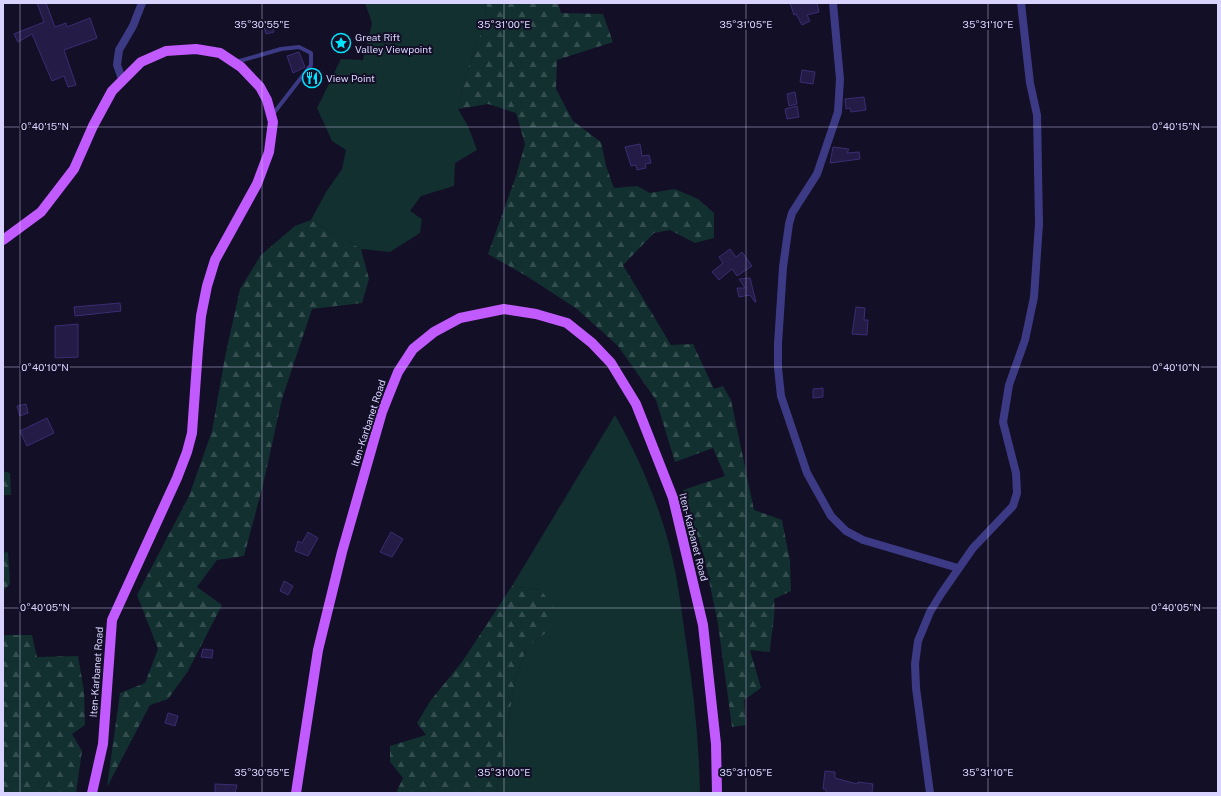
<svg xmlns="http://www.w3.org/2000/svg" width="1221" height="796" font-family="'Public Sans',sans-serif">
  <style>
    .grass { fill: #12302f }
    .forest { fill: url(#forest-firs) }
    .building { fill: #241b47; stroke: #3b2d73 }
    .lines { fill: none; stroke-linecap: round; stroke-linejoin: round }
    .service { stroke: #3d3a85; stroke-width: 4 }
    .minor { stroke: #3d3a85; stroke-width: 8 }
    .primary { stroke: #c25bff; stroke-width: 10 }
    .ticks { fill: none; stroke: #d9d4ff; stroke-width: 1; stroke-opacity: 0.45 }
    .labels { text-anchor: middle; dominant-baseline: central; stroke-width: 4; stroke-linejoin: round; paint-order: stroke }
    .poi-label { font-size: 10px; fill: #d9d4ff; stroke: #130f26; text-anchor: start }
    .street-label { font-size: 10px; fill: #d9d4ff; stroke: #130f26 }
    .ticks-label { font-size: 10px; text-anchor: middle; fill: #d9d4ff; stroke: #130f26; stroke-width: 4; stroke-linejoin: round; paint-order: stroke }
  </style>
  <defs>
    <pattern id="forest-firs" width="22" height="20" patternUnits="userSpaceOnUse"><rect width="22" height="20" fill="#12302f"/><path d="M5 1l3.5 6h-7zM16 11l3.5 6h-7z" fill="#344d4e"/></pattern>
  </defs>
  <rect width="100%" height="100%" fill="#130f26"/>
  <path class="grass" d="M 365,3 L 487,3 L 484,25 L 466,74 L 458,109 L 468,126 L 477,150 L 455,163 L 454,186 L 421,196 L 410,211 L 422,219 L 420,233 L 390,252 L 361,249 L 311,220 L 326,192 L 342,169 L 346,150 L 332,141 L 317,108 L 341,59 L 363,60 L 372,23 Z
    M 615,415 C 639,457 663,513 673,561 C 679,587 682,615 686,642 C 694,692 699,743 700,793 L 496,793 L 515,681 L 527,647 L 547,632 L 541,590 L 512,586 Z"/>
  <path class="forest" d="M 487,3 L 558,3 L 561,13 L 603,14 L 613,42 L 557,60 L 556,89 L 573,121 L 601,142 L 606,166 L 614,188 L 637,186 L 650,193 L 675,189 L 698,199 L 714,213 L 714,238 L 695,243 L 670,230 L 654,233 L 623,265 L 671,345 L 693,344 L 714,389 L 723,386 L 731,400 L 754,510 L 782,520 L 790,561 L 791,591 L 774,599 C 776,619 771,632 770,652 L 750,650 L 761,688 L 744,700 L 746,725 L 732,727 L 718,624 L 704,556 L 683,490 L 725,476 L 713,448 L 675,462 L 656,400 L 618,346 L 577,309 L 528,277 L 488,254 L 516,176 L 525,144 L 516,113 L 488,104 L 458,109 L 466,74 L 484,25 Z
    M 311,220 L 361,249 L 369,279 L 362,303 L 312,309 L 282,399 L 263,485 L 244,556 L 217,560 L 197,587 L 222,605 L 188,671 L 168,699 L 150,705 L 107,787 L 120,693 L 145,683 L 158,649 L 137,595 L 189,496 L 212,431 L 225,357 L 240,289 L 261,255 L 295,226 Z
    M 3,471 L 10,473 L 11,495 L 3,495 Z
    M 8,552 L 10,584 L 3,591 L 3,553 Z
    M 512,586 L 541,590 L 555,610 L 547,632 L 527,647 L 515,681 L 496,793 L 396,793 L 403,778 L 390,762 L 390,746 L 426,735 L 417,723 L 431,700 L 462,662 Z
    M 3,635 L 32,635 L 37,657 L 78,656 L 84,691 L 85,725 L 72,734 L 82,751 L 76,793 L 3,793 Z"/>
  <path class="building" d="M 37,3 L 46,3 L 55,27 L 66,23 L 67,27 L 90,18 L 97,38 L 64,50 L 76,85 L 68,87 L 64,76 L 52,81 L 32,34 L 18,42 L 14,34 L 44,22 Z
    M 790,3 L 817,3 L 819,12 L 807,15 L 810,21 L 802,25 L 796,14 L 794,15 Z
    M 272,24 L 274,32 L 266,34 L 264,27 Z
    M 299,52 L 305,67 L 293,73 L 287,56 Z
    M 313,68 L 320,71 L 311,88 L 303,84 Z
    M 802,70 L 815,72 L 813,84 L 800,82 Z
    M 795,92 L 797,104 L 789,106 L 787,94 Z
    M 864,97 L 866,110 L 851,112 L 850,108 L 846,109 L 845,99 Z
    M 797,106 L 799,117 L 787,119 L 785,109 Z
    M 640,144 L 642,156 L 649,155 L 651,163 L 645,164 L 646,168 L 637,170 L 636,165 L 631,166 L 625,147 Z
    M 833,147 L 849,149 L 847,153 L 859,152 L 860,159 L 830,163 Z
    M 730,249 L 736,257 L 742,252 L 752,266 L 737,276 L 732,269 L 719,280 L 712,272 L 723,263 L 719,257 Z
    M 750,278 L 756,302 L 755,302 L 750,295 L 739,297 L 737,288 L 745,288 L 739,279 Z
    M 120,303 L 121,311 L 75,316 L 74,307 Z
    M 856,307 L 865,308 L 864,320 L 868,320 L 867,335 L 852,334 Z
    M 78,324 L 78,357 L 55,358 L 55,326 Z
    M 823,388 L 823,397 L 813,398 L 813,389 Z
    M 26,404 L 28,413 L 20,416 L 17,406 Z
    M 47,418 L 54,433 L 27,446 L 20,431 Z
    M 308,532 L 318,538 L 308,556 L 295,551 L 298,541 L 302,543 Z
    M 391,532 L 403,539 L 392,557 L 380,552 Z
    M 284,581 L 293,586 L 288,595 L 280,591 Z
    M 203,649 L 213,650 L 212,658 L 201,657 Z
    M 168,713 L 178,716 L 175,726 L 165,723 Z
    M 825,771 L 835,772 L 835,778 L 857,784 L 858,782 L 873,784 L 872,793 L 826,793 L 826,789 L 823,789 Z
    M 215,784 L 237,785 L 235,793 L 215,793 Z"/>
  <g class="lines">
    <path class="service" d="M 236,62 L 281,49 L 299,47 L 311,53 L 311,65 L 273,114"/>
    <path class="minor" d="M 833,3 L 840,79 L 838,112 L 817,174 L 792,213 L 789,224 L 783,267 L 778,344 L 778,368 L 781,396 L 807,473 L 831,516 L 846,531 L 863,540 L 958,568
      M 122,79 L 117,65 L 119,50 L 133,26 L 142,3
      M 930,793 L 916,688 L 915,664 L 918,641 L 930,612 L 941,594 L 973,548 L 1013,506 L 1017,493 L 1016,473 L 1003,422 L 1009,385 L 1025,340 L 1034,297 L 1039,224 L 1037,115 L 1030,83 L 1021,3"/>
    <path class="primary" d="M 3,240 L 41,212 L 74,169 L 93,126 L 112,91 L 141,62 L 166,51 L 196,49 L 220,53 L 241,67 L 260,87 L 267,100 L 273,122 L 269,152 L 257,184 L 215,260 L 207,286 L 201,316 L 198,349 L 192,433 L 187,452 L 177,478 L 112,620 L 103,744 L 92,793
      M 296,793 L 318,650 L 342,552 L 382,412 L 398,372 L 413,349 L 434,332 L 460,318 L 504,309 L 536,314 L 567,323 L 592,343 L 611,363 L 636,404 L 673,498 L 703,625 L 716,744 L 717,793"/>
  </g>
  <path class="ticks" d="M 20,3 L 20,793M 262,3 L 262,793M 504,3 L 504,793M 746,3 L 746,793M 988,3 L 988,793M 3,127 L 1218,127M 3,367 L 1218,367M 3,608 L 1218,608"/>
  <defs>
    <symbol id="sight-ring" viewBox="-11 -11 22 22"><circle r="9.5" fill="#130f26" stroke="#00e5ff" stroke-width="1.5"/><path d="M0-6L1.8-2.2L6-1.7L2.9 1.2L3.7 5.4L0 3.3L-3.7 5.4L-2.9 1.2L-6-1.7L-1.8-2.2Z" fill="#00e5ff"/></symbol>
    <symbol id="restaurant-ring" viewBox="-11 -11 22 22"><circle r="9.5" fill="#130f26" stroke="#00e5ff" stroke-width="1.5"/><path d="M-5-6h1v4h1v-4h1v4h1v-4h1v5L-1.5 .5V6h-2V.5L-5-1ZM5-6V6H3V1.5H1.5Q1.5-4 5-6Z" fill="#00e5ff"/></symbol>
  </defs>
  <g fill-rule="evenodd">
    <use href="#sight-ring" x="330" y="32" width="22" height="22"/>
    <use href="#restaurant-ring" x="301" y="67" width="22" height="22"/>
  </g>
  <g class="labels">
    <g class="poi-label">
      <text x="355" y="37">Great Rift<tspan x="355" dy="12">Valley Viewpoint</tspan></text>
      <text x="326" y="78">View Point</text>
    </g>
    <g class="street-label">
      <text transform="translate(368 423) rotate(-72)">Iten-Karbanet Road</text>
      <text transform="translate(694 537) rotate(76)">Iten-Karbanet Road</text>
      <text transform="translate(96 672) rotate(-86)">Iten-Karbanet Road</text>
    </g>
  </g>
  <g class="ticks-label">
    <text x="262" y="28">35°30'55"E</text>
    <text x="504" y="28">35°31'00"E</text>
    <text x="746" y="28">35°31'05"E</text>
    <text x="988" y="28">35°31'10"E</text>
    <text x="45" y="130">0°40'15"N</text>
    <text x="1176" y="130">0°40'15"N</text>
    <text x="45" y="371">0°40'10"N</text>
    <text x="1176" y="371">0°40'10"N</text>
    <text x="45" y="611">0°40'05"N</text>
    <text x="1176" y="611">0°40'05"N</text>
    <text x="262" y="776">35°30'55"E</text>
    <text x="504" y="776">35°31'00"E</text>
    <text x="746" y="776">35°31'05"E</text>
    <text x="988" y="776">35°31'10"E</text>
  </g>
  <rect width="1221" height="796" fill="none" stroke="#d9d4ff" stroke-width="8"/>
</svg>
